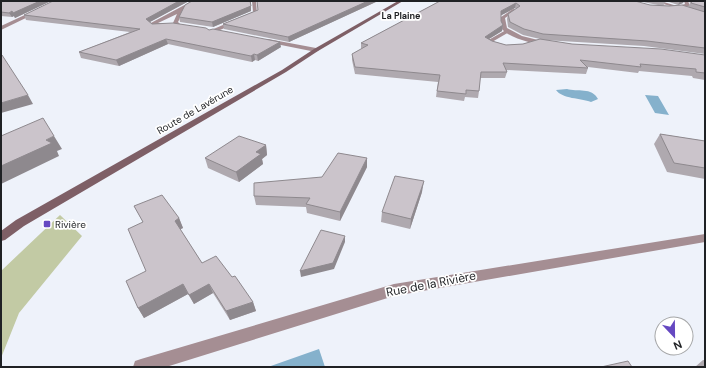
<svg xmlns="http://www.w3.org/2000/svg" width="706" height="368" font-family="'DM Sans',sans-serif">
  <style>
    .green { fill: #c2caa4 }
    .water { fill: #85b1cc }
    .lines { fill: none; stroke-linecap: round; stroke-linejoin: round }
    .lane { fill: #a58e93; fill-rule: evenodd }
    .street { fill: #a58e93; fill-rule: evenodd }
    .secondary { fill: #7e5f66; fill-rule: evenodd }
    .wall { fill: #afa9af; fill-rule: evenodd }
    .shaded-wall { fill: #8e898e }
    .building { fill: #cbc4cb; stroke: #8e898e }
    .poi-dot { fill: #6548c1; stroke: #fff; stroke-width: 1.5 }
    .labels { text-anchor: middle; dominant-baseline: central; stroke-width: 3.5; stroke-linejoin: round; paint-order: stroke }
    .far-neighbourhood-label { font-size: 9px; font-weight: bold; fill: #1f2124; stroke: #fff }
    .street-label { font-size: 10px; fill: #1f2124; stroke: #fff }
    .poi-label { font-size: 10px; fill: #1f2124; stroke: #fff; text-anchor: start }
    .near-street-label { font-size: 12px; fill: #1f2124; stroke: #fff }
  </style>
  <rect width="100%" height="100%" fill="#eef2fa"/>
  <path class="green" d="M 60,215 L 82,236 L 19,313 L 1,358 L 1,271 Z"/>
  <path class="water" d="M 567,89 C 577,92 592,87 598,99 L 591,102 C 581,98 562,99 556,90 Z
    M 645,95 L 658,96 L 669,115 L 655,113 Z
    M 319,349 L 325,367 L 268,367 Z"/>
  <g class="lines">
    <path class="lane" d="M 684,1 L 688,1 L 690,6 L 672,9 L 670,8 L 685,4 Z
      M 506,30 L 511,31 L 492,42 L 499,45 L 499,47 L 495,47 L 485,42 Z"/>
    <path class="street" d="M 55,1 L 61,1 L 1,30 L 1,26 Z
      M 192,1 L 198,1 L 185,8 L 178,22 L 181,25 L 189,26 L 189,28 L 177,27 L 173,23 L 177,14 L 158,23 L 166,24 L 166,26 L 149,24 Z
      M 252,1 L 256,1 L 257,14 L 213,33 L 209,33 L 209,31 L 253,12 Z
      M 653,1 L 660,1 L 705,14 L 705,16 Z
      M 513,9 L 517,10 L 505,18 L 507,28 L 522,36 L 550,43 L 550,45 C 539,46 505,38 501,27 C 500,24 500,20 501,17 Z
      M 268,39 L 316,48 L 319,50 L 316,52 L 266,42 L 266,40 Z
      M 705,234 L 705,242 L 394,296 L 166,367 L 133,367 L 135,361 L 141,359 L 394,284 Z"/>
    <path class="secondary" d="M 398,1 L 403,1 L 318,51 L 286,72 L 24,226 L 5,240 L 1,241 L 1,231 L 16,220 L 216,107 L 282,70 L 314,49 Z"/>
  </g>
  <path class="wall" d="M 1,1 L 51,1 L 15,18 L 14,16 L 12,17 L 1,16 Z
    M 189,1 L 150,22 L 152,24 L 209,30 L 281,47 L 258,61 L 255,60 L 252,62 L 168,44 L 119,66 L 81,58 L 79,52 L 130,32 L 26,20 L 24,15 Z
    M 192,1 L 251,1 L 251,11 L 213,27 L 180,22 L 179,17 Z
    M 257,1 L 378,1 L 289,42 L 224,29 L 223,24 L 258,10 Z
    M 440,1 L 650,5 L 688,7 L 690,3 L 689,1 L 705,1 L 705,54 L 644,46 L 544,40 L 572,44 L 705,55 L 705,80 L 693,78 L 692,76 L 639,71 L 638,73 L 588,67 L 588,68 L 586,74 L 506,70 L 507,72 L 505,78 L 480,78 L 479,91 L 478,98 L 465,97 L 464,101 L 436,97 L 438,82 L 355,74 L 352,60 L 352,54 L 362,49 L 361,48 L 361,43 ZM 515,8 L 516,9 L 508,14 L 507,19 L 508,27 L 523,35 L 540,39 L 523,44 L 506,45 L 492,41 L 489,39 L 502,31 L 503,25 L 501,21 L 501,15 Z
    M 638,1 L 684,1 L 683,3 L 678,5 L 666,1 L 663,6 Z
    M 660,134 L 705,141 L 705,179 L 667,172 L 654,144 Z
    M 266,145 L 267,155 L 262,159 L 263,164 L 239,182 L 208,168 L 205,158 Z
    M 367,158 L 367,167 L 340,221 L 307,213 L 306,207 L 256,205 L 254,196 L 322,177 Z
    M 422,192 L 410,229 L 381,222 L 382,212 Z
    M 134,206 L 179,218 L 183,228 L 180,229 L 202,263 L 232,277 L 253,302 L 256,311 L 230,320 L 213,293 L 194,304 L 188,294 L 144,318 L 138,308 L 146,271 L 143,222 Z
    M 703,360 L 705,360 L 705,367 L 695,367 Z"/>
  <path class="shaded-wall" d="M 40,1 L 51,1 L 15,18 L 14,16 L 12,17 L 9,13 Z
    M 179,1 L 189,1 L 148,23 L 146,19 Z
    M 251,1 L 251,11 L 213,27 L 212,22 Z
    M 368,1 L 378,1 L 289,42 L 288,37 Z
    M 680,1 L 684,1 L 683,3 L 678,5 Z
    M 516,3 L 515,8 L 500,16 L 501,11 Z
    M 503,25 L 502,31 L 484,42 L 485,37 Z
    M 166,39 L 168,44 L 119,66 L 116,60 Z
    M 280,42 L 281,47 L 258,61 L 257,55 Z
    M 254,54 L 255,60 L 252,62 L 251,56 Z
    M 28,95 L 33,104 L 1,113 L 1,103 Z
    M 54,136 L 62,149 L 57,151 L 59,156 L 1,184 L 1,166 L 46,140 Z
    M 266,145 L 267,155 L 262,159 L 263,164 L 239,182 L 236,172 L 256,152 Z
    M 367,158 L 367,167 L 340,221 L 340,212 Z
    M 424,181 L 422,192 L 410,229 L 411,219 Z
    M 179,218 L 183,228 L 179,230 L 175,221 Z
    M 345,236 L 345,242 L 334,269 L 301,277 L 300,271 Z
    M 183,284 L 188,294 L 144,318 L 138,308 Z
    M 209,284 L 213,293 L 194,304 L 189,295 Z
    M 253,302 L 256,311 L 230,320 L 226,311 Z"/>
  <path class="building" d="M 1,1 L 40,1 L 13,13 L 12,11 L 9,13 L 1,12 Z
    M 53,1 L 179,1 L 146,19 L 152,24 L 173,23 L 206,28 L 209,30 L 213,29 L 280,42 L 257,55 L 254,54 L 251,56 L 166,39 L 116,60 L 79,52 L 140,29 L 24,15 Z
    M 192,1 L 250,1 L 251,6 L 212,22 L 179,17 L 185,5 Z
    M 257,1 L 368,1 L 288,37 L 223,24 L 258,10 Z
    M 440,1 L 635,1 L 650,5 L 669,6 L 682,5 L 705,12 L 705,48 L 647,41 L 543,34 L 524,29 L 510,22 L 508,14 L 520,6 L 516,3 L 501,11 L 501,21 L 503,25 L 485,37 L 492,41 L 506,45 L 523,44 L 540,39 L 572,44 L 661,49 L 705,55 L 705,73 L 696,72 L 696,69 L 640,64 L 641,67 L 580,60 L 588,68 L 503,63 L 507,72 L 481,72 L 479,91 L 466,90 L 466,94 L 437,91 L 440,75 L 355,67 L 352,54 L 368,45 L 361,43 Z
    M 693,1 L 705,1 L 705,7 L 691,3 Z
    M 2,55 L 28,95 L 1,103 L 1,56 Z
    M 43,118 L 54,136 L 46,140 L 52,143 L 1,166 L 1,136 Z
    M 660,134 L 705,141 L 705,168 L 674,163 Z
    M 239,136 L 266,145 L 256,152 L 261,154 L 236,172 L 205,158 Z
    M 338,153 L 367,158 L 340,212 L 306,204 L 310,198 L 254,196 L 254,183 L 322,177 Z
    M 395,176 L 424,181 L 411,219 L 382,212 Z
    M 162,195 L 179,218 L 175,221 L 202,263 L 216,256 L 232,277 L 235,276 L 253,302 L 226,311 L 209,284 L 189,295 L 183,284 L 138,308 L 126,281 L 146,271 L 128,229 L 143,222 L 134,206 Z
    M 321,230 L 345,236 L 333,263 L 300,271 Z
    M 628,361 L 632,367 L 601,367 Z"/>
  <rect class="poi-dot" x="43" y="220" width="8" height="8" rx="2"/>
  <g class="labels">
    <g class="far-neighbourhood-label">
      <text x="401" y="16">La Plaine</text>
    </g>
    <g class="street-label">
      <text transform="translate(195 110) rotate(-30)">Route de Lavérune</text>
    </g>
    <g class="poi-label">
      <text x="55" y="224">Rivière</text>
    </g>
    <g class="near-street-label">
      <text transform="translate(431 284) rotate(-11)">Rue de la Rivière</text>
    </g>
  </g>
  <rect width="706" height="368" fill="none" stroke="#1f2124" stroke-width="4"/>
  <g transform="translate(674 336) rotate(158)"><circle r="19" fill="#ffffff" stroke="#a5a6a7"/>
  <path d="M0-3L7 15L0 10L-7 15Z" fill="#6548c1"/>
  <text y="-6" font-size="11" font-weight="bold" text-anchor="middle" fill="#1f2124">N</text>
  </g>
</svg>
